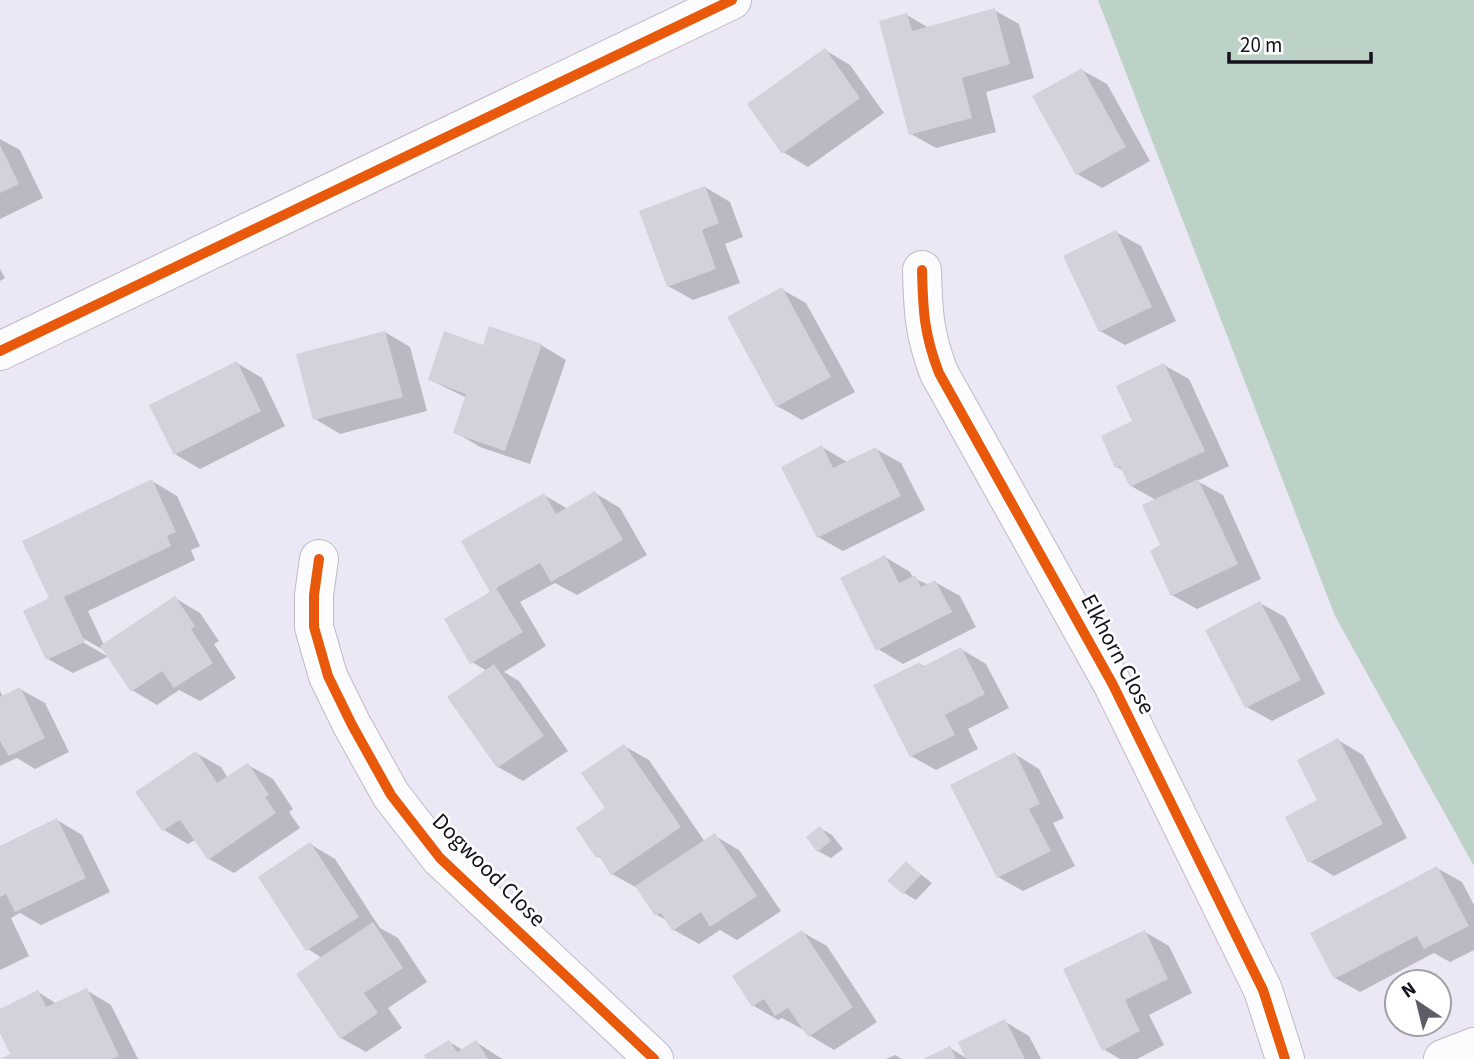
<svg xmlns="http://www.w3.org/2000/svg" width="1474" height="1059" font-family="'Source Sans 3',sans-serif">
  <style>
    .forest { fill: #bcd2c6 }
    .shadow { fill: #0003; fill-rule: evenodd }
    .building { fill: #d4d0dc }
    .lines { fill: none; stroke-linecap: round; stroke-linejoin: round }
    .minor-casing { stroke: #bebac6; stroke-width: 40 }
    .minor { stroke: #fcfbfd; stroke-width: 38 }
    .cycleway-casing { stroke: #fff; stroke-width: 15 }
    .cycleway { stroke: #e8590c; stroke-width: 10 }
    .labels { text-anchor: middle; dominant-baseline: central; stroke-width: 5; stroke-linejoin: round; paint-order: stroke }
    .street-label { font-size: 23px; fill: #14111b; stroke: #fff }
  </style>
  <rect width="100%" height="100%" fill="#ebe7f4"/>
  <path class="forest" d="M 1098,0 L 1474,0 L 1474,866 L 1335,616 Z"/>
  <path class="shadow" d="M 994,10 L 1019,24 L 1034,78 L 986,92 L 996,132 L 936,148 L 911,134 L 907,15 L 929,28 Z
    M 825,50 L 850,65 L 884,113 L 808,167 L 783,152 Z
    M 1082,70 L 1107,84 L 1150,161 L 1102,188 L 1077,174 Z
    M 0,139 L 20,150 L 43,198 L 0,219 Z
    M 705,187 L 730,202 L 743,237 L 725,244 L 740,283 L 693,300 L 668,286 Z
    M 1116,232 L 1141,246 L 1176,321 L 1125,345 L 1100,331 Z
    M 0,269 L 5,278 L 0,281 Z
    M 781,289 L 806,303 L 855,392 L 802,420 L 777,406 Z
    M 385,332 L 410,347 L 427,411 L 340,434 L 315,419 Z
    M 541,345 L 566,360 L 530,464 L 480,447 L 455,432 L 467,398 L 430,380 L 484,347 Z
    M 237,363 L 262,378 L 285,426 L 200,469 L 175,454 Z
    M 1164,365 L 1189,379 L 1229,466 L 1197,481 L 1223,495 L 1261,579 L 1197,609 L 1172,595 L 1156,500 L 1131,486 L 1125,472 L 1117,467 L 1135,422 Z
    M 822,447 L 847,462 L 876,449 L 901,463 L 925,510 L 843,551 L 818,537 Z
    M 152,481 L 177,496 L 200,546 L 191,550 L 195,560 L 88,611 L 104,645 L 175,598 L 200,613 L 219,641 L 214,644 L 236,678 L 200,701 L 179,690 L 157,705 L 132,690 L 109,656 L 73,673 L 48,659 L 52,599 ZM 79,636 L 107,652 L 107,656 L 77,639 Z
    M 595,493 L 620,508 L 647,555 L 577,595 L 555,583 L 520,602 L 546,646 L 504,672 L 519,681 L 568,751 L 523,781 L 498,767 L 487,671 L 472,662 L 492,593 L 544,495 L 568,509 Z
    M 885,557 L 910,572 L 913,578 L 929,585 L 935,582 L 960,596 L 976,627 L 903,664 L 878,649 Z
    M 1260,603 L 1285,617 L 1325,694 L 1272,721 L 1247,707 Z
    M 961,649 L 986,664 L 1009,708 L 968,729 L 978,749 L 936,770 L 911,756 L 920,664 L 926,667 Z
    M 20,689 L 45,703 L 69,752 L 35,769 L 17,758 L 0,766 L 0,691 L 3,697 Z
    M 1338,740 L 1363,755 L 1407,838 L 1334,876 L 1309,861 L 1319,801 Z
    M 624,746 L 649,760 L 705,842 L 715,836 L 739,850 L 781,911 L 737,940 L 720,930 L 699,944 L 674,930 L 668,921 L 657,915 L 637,888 L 612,874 L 604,860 L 597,856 Z
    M 196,753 L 221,767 L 228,778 L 248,765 L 273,779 L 293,809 L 289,812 L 300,828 L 234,873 L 209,859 L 195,840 L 188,844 L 164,830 Z
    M 1015,754 L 1039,769 L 1064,818 L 1053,823 L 1075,866 L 1023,891 L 998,877 Z
    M 57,820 L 82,835 L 110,892 L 41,925 L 20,913 L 11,918 L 29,956 L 0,970 L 0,846 L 1,847 Z
    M 820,828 L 832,835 L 843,849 L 831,858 L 818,851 Z
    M 310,844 L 335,859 L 380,928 L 398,938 L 427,982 L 388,1008 L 402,1028 L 366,1052 L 341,1038 L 322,958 L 308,949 Z
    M 906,863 L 932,883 L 916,900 L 904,893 Z
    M 1437,868 L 1462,882 L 1474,905 L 1474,950 L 1450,962 L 1434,953 L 1360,992 L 1335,978 Z
    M 802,932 L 827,946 L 877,1022 L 834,1050 L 809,1035 L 804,1028 L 802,1029 L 782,1018 L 778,1020 L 754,1006 Z
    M 1145,932 L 1169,946 L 1192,993 L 1149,1015 L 1164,1045 L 1137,1059 L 1120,1059 L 1103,1049 Z
    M 86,990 L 111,1005 L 138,1059 L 2,1059 L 12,1054 L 0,1029 L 0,1011 L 38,992 L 57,1004 Z
    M 1004,1021 L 1029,1036 L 1041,1059 L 927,1059 L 950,1048 L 968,1059 Z
    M 449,1042 L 463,1050 L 476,1042 L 502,1059 L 428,1059 Z
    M 895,1055 L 902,1059 L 886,1059 Z"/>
  <path class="building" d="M 995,8 L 1010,64 L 962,78 L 972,118 L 909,135 L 879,21 L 907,13 L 912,31 Z
    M 825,48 L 860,98 L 782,154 L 747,104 Z
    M 1082,68 L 1126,147 L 1076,175 L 1032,96 Z
    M 0,145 L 19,184 L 0,193 Z
    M 705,186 L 719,223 L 702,230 L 716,269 L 667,287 L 639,211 Z
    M 1116,230 L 1152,307 L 1099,332 L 1063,256 Z
    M 782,287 L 831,377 L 776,407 L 727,317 Z
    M 489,326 L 542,344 L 505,451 L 453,433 L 466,394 L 428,380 L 444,331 L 483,345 Z
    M 385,331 L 403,397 L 313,420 L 296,354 Z
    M 237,361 L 261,411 L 174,455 L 149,405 Z
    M 1164,363 L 1205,451 L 1130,487 L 1120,466 L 1115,468 L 1101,436 L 1132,421 L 1116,386 Z
    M 822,445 L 833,468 L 876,447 L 901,496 L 817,538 L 781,467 Z
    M 152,479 L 176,532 L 167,536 L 171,546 L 64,597 L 85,642 L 46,660 L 23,611 L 49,598 L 22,541 Z
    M 1198,479 L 1238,564 L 1171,596 L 1150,551 L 1160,545 L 1142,505 Z
    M 595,491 L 623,540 L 551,582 L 540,563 L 496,588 L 523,632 L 470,664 L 444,619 L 490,592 L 461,541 L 544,493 L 556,514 Z
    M 885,555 L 899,583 L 915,575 L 921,587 L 935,580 L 952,612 L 876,651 L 840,578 Z
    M 175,596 L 195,626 L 191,629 L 213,663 L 174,688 L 162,671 L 131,692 L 100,646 Z
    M 1260,601 L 1301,680 L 1245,708 L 1205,630 Z
    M 961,647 L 985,694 L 945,715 L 955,735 L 910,757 L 873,685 L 920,662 L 922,667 Z
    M 494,664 L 544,736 L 497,768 L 447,697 Z
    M 20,687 L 45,738 L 9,756 L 0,741 L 0,697 Z
    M 1338,738 L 1383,824 L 1308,863 L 1285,817 L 1317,800 L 1297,760 Z
    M 624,744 L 681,827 L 611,875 L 599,856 L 596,858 L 576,828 L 605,808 L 581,773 Z
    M 196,751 L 217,783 L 248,763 L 269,795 L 265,797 L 276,813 L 208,860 L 180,820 L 162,831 L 135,792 Z
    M 1015,752 L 1040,804 L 1029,809 L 1051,851 L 997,878 L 950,785 Z
    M 57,818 L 86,878 L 15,912 L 6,894 L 0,897 L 0,846 Z
    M 820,826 L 831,841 L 817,852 L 806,837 Z
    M 715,833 L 757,896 L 710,927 L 701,912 L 672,931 L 661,913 L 655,916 L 635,886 Z
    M 310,842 L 359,917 L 306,951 L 258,877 Z
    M 906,861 L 921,875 L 903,894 L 887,881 Z
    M 1437,866 L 1469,926 L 1424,949 L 1417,936 L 1334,979 L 1310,933 Z
    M 373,922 L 403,968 L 364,993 L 378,1013 L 340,1039 L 296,974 Z
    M 802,930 L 853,1007 L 808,1037 L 788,1008 L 775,1016 L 764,999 L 752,1007 L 732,976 Z
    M 1145,930 L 1168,979 L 1125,1000 L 1140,1031 L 1102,1051 L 1063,969 Z
    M 87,988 L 119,1056 L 113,1059 L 0,1059 L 10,1054 L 0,1033 L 0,1009 L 38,990 L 46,1007 Z
    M 1005,1019 L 1025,1059 L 966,1059 L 958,1042 Z
    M 449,1040 L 457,1052 L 476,1040 L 488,1059 L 426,1059 L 424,1055 Z
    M 950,1046 L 956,1059 L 923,1059 Z"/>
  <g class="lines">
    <defs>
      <path id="minor" d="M 922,270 C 923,311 924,334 939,373 L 1112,683 L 1263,990 L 1285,1059
        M 0,351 L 732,0
        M 319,559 L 314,595 L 314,627 L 328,676 L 352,725 L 391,795 L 440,858 L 654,1059
        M 1443,1059 L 1474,1047"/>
    </defs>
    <use href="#minor" class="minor-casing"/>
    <use href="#minor" class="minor"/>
    <defs>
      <path id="cycleway" d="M 922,270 C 923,311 924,334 939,373 L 1112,683 L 1263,990 L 1285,1059
        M 0,351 L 732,0
        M 319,559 L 314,595 L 314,627 L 328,676 L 352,725 L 391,795 L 440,858 L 654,1059"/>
    </defs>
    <use href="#cycleway" class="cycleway-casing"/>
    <use href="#cycleway" class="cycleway"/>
  </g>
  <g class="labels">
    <g class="street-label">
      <text transform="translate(1118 654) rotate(62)">Elkhorn Close</text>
      <text transform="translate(489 870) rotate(45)">Dogwood Close</text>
    </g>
  </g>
  <g transform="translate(1418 1003) rotate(325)"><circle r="33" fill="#ffffff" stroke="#a1a0a4" stroke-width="2"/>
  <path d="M0-5L12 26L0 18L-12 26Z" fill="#5f5c67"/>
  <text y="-10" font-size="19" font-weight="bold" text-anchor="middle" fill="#14111b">N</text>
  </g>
  <path d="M1229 52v10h142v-10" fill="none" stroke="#14111b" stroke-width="3.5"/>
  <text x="1240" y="52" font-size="21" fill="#14111b" stroke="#ffffff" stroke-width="5" paint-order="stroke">20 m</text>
</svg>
